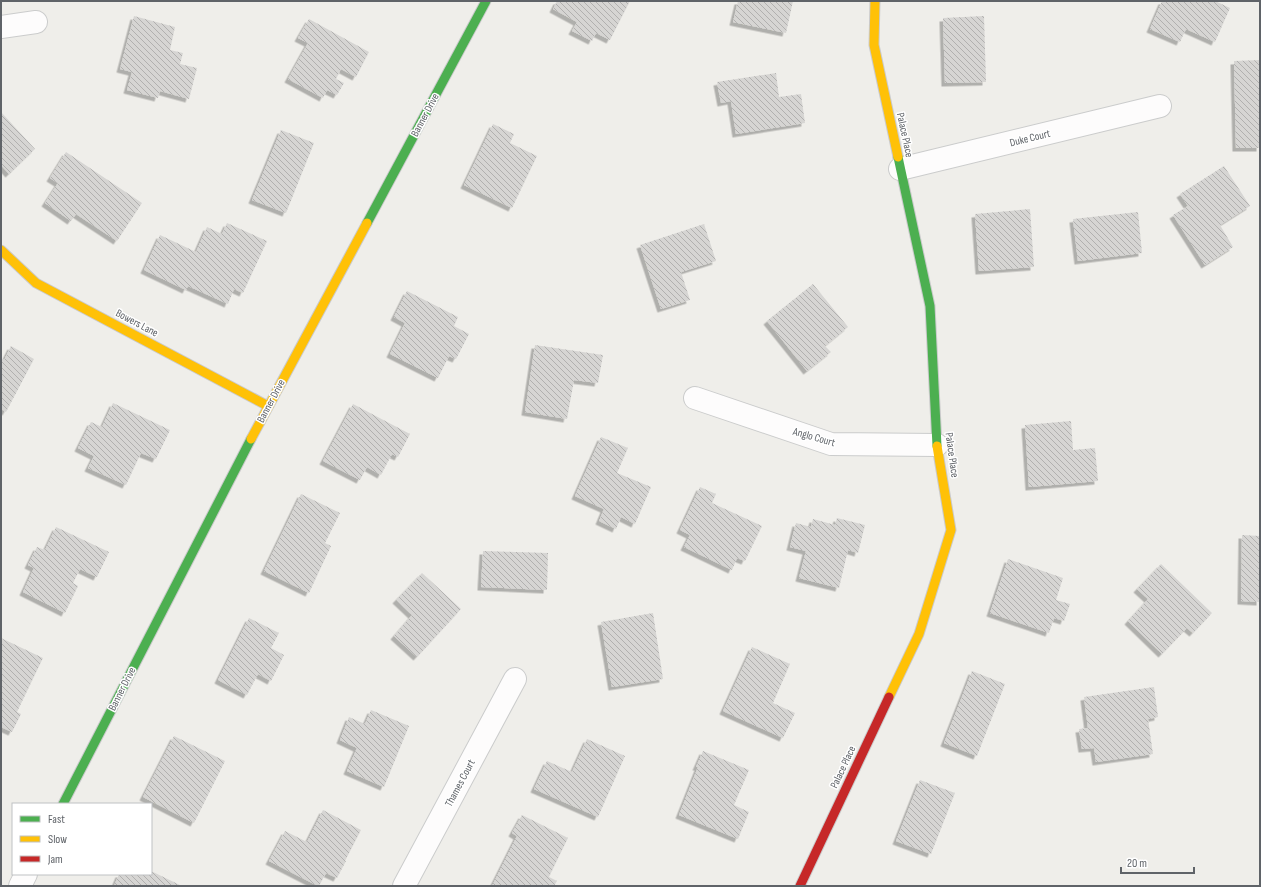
<svg xmlns="http://www.w3.org/2000/svg" width="1261" height="887" font-family="'Sofia Sans Condensed',sans-serif">
  <style>
    .building { fill: url(#building-back-hatch); filter: url(#shadow) }
    .lines { fill: none; stroke-linecap: round; stroke-linejoin: round }
    .street-casing { stroke: #cbcccc; stroke-width: 24 }
    .fast-casing { stroke: #cacacb; stroke-width: 11 }
    .slow-casing { stroke: #cacacb; stroke-width: 11 }
    .jam-casing { stroke: #cacacb; stroke-width: 11 }
    .street { stroke: #fdfcfc; stroke-width: 22 }
    .fast { stroke: #4caf50; stroke-width: 9 }
    .slow { stroke: #ffc107; stroke-width: 9 }
    .jam { stroke: #c62828; stroke-width: 9 }
    .labels { text-anchor: middle; dominant-baseline: central; stroke-width: 3; stroke-linejoin: round; paint-order: stroke }
    .street-label { font-size: 11px; fill: #5f6368; stroke: #fff }
  </style>
  <defs>
    <pattern id="building-back-hatch" width="6" height="6" patternUnits="userSpaceOnUse"><rect width="6" height="6" fill="#d6d5d3"/><path d="M-1 5l2 2M0 0l6 6M5-1l2 2" fill="none" stroke="#b1b0af"/></pattern>
    <filter id="shadow"><feDropShadow dx="-3.5" dy="3.5" stdDeviation="0" flood-color="#0004"/></filter>
  </defs>
  <rect width="100%" height="100%" fill="#efeeea"/>
  <path class="building" d="M 557,1 L 630,1 L 610,40 L 596,33 L 592,41 L 572,31 L 577,22 L 553,9 Z
    M 738,1 L 793,1 L 786,33 L 733,22 Z
    M 1162,1 L 1215,1 L 1230,8 L 1215,42 L 1186,29 L 1180,42 L 1150,29 Z
    M 134,16 L 175,27 L 170,50 L 183,53 L 180,64 L 197,68 L 189,99 L 160,91 L 158,98 L 127,90 L 132,72 L 120,69 Z
    M 984,16 L 986,82 L 945,83 L 943,18 Z
    M 309,19 L 369,52 L 356,77 L 341,69 L 336,79 L 344,83 L 337,95 L 327,90 L 323,98 L 288,79 L 308,43 L 298,38 Z
    M 1260,60 L 1260,148 L 1236,148 L 1234,61 Z
    M 776,73 L 779,97 L 801,94 L 805,123 L 736,134 L 731,101 L 721,103 L 717,82 Z
    M 1,112 L 35,149 L 9,174 L 1,165 Z
    M 493,124 L 514,134 L 510,143 L 537,156 L 512,208 L 464,185 Z
    M 281,130 L 314,143 L 286,213 L 252,200 Z
    M 66,152 L 142,203 L 117,241 L 76,214 L 71,221 L 45,203 L 58,183 L 50,178 Z
    M 1224,166 L 1250,206 L 1220,225 L 1233,247 L 1205,265 L 1173,215 L 1188,206 L 1180,194 Z
    M 1030,209 L 1034,267 L 979,271 L 975,214 Z
    M 1138,212 L 1142,253 L 1078,261 L 1073,219 Z
    M 227,223 L 267,241 L 243,293 L 234,289 L 228,304 L 188,286 L 186,290 L 144,270 L 160,235 L 196,252 L 207,227 L 222,234 Z
    M 704,224 L 716,261 L 681,272 L 690,300 L 661,309 L 640,245 Z
    M 813,284 L 848,327 L 825,346 L 831,352 L 807,371 L 767,321 Z
    M 407,291 L 458,317 L 454,326 L 469,334 L 456,359 L 449,356 L 438,378 L 390,354 L 405,323 L 394,317 Z
    M 535,345 L 603,355 L 598,383 L 574,380 L 567,419 L 525,412 Z
    M 11,346 L 34,359 L 6,412 L 1,409 L 1,358 L 4,360 Z
    M 113,403 L 170,430 L 156,459 L 141,453 L 126,485 L 88,468 L 94,456 L 78,448 L 91,422 L 102,427 Z
    M 353,404 L 410,434 L 398,457 L 392,454 L 381,475 L 367,467 L 360,480 L 323,461 Z
    M 1071,421 L 1073,450 L 1095,448 L 1098,481 L 1029,487 L 1025,425 Z
    M 601,437 L 628,448 L 617,473 L 651,487 L 635,524 L 621,517 L 616,529 L 599,521 L 604,509 L 575,496 Z
    M 700,487 L 716,494 L 712,503 L 762,526 L 745,561 L 737,558 L 732,570 L 684,547 L 690,535 L 680,530 Z
    M 301,494 L 340,513 L 325,543 L 331,546 L 309,593 L 264,571 Z
    M 837,518 L 865,525 L 858,553 L 848,550 L 839,588 L 799,578 L 806,551 L 790,547 L 796,523 L 811,527 L 813,519 L 835,525 Z
    M 56,527 L 109,552 L 97,577 L 80,569 L 73,583 L 78,586 L 65,613 L 23,592 L 34,568 L 28,565 L 37,547 L 45,550 Z
    M 1242,535 L 1260,536 L 1260,602 L 1241,601 Z
    M 483,551 L 548,553 L 547,590 L 481,587 Z
    M 1008,559 L 1063,578 L 1056,600 L 1070,604 L 1064,621 L 1054,618 L 1049,633 L 990,613 Z
    M 1161,564 L 1212,613 L 1193,633 L 1187,628 L 1162,654 L 1128,621 L 1148,599 L 1137,589 Z
    M 422,573 L 461,609 L 417,657 L 394,636 L 412,615 L 396,600 Z
    M 653,613 L 663,679 L 612,687 L 601,622 Z
    M 249,618 L 279,633 L 271,648 L 284,655 L 271,681 L 258,674 L 247,695 L 218,680 Z
    M 1,638 L 43,658 L 17,712 L 21,714 L 12,732 L 1,727 Z
    M 752,647 L 790,664 L 773,703 L 795,713 L 783,738 L 723,711 Z
    M 972,671 L 1005,684 L 977,756 L 944,743 Z
    M 1154,687 L 1158,717 L 1148,719 L 1153,754 L 1096,762 L 1094,748 L 1082,749 L 1079,729 L 1088,728 L 1084,697 Z
    M 371,710 L 409,726 L 384,787 L 347,771 L 357,748 L 340,740 L 349,717 L 365,724 Z
    M 174,736 L 225,761 L 194,823 L 143,797 Z
    M 587,739 L 625,756 L 598,817 L 534,789 L 547,761 L 572,772 Z
    M 703,751 L 749,770 L 734,805 L 749,812 L 738,839 L 679,815 L 698,767 L 696,767 Z
    M 920,780 L 955,793 L 931,854 L 896,841 Z
    M 323,810 L 361,830 L 345,861 L 346,861 L 337,878 L 326,873 L 319,886 L 318,886 L 269,861 L 285,831 L 307,842 Z
    M 522,815 L 568,838 L 549,877 L 557,881 L 554,886 L 492,886 L 517,836 L 512,833 Z
    M 151,871 L 182,886 L 114,886 L 119,874 L 151,874 Z"/>
  <g class="lines">
    <defs>
      <path id="street" d="M 1,27 L 36,22
        M 900,169 L 1160,106
        M 695,398 L 831,444 L 937,445
        M 20,886 L 26,874
        M 404,886 L 515,679"/>
      <path id="fast" d="M 898,157 L 930,306 L 937,446
        M 367,223 L 486,1
        M 63,804 L 251,439"/>
      <path id="slow" d="M 875,1 L 874,45 L 898,157
        M 1,250 L 36,283 L 268,406
        M 251,439 L 367,223
        M 889,697 L 919,634 L 951,530 L 937,446"/>
      <path id="jam" d="M 800,886 L 889,697"/>
    </defs>
    <use href="#street" class="street-casing"/>
    <use href="#fast" class="fast-casing"/>
    <use href="#slow" class="slow-casing"/>
    <use href="#jam" class="jam-casing"/>
    <use href="#street" class="street"/>
    <use href="#fast" class="fast"/>
    <use href="#slow" class="slow"/>
    <use href="#jam" class="jam"/>
  </g>
  <g class="labels">
    <g class="street-label">
      <text transform="translate(425 115) rotate(-62)">Banner Drive</text>
      <text transform="translate(905 135) rotate(78)">Palace Place</text>
      <text transform="translate(1030 138) rotate(-14)">Duke Court</text>
      <text transform="translate(137 323) rotate(28)">Bowers Lane</text>
      <text transform="translate(271 401) rotate(-62)">Banner Drive</text>
      <text transform="translate(814 437) rotate(16)">Anglo Court</text>
      <text transform="translate(952 455) rotate(82)">Palace Place</text>
      <text transform="translate(122 689) rotate(-63)">Banner Drive</text>
      <text transform="translate(843 767) rotate(-65)">Palace Place</text>
      <text transform="translate(460 783) rotate(-62)">Thames Court</text>
    </g>
  </g>
  <rect width="1261" height="887" fill="none" stroke="#5f6368" stroke-width="4"/>
  <rect x="12" y="803" width="140" height="72" fill="#ffffff" stroke="#bfc1c3"/>
  <rect x="20" y="816" width="20" height="6" fill="#4caf50" stroke="#bfc1c3"/>
  <text x="48" y="823" font-size="12" fill="#5f6368">Fast</text>
  <rect x="20" y="836" width="20" height="6" fill="#ffc107" stroke="#bfc1c3"/>
  <text x="48" y="843" font-size="12" fill="#5f6368">Slow</text>
  <rect x="20" y="856" width="20" height="6" fill="#c62828" stroke="#bfc1c3"/>
  <text x="48" y="863" font-size="12" fill="#5f6368">Jam</text>
  <path d="M1121 867v6h73v-6" fill="none" stroke="#5f6368" stroke-width="2"/>
  <text x="1127" y="867" font-size="12" fill="#5f6368" stroke="#ffffff" stroke-width="3" paint-order="stroke">20 m</text>
</svg>
